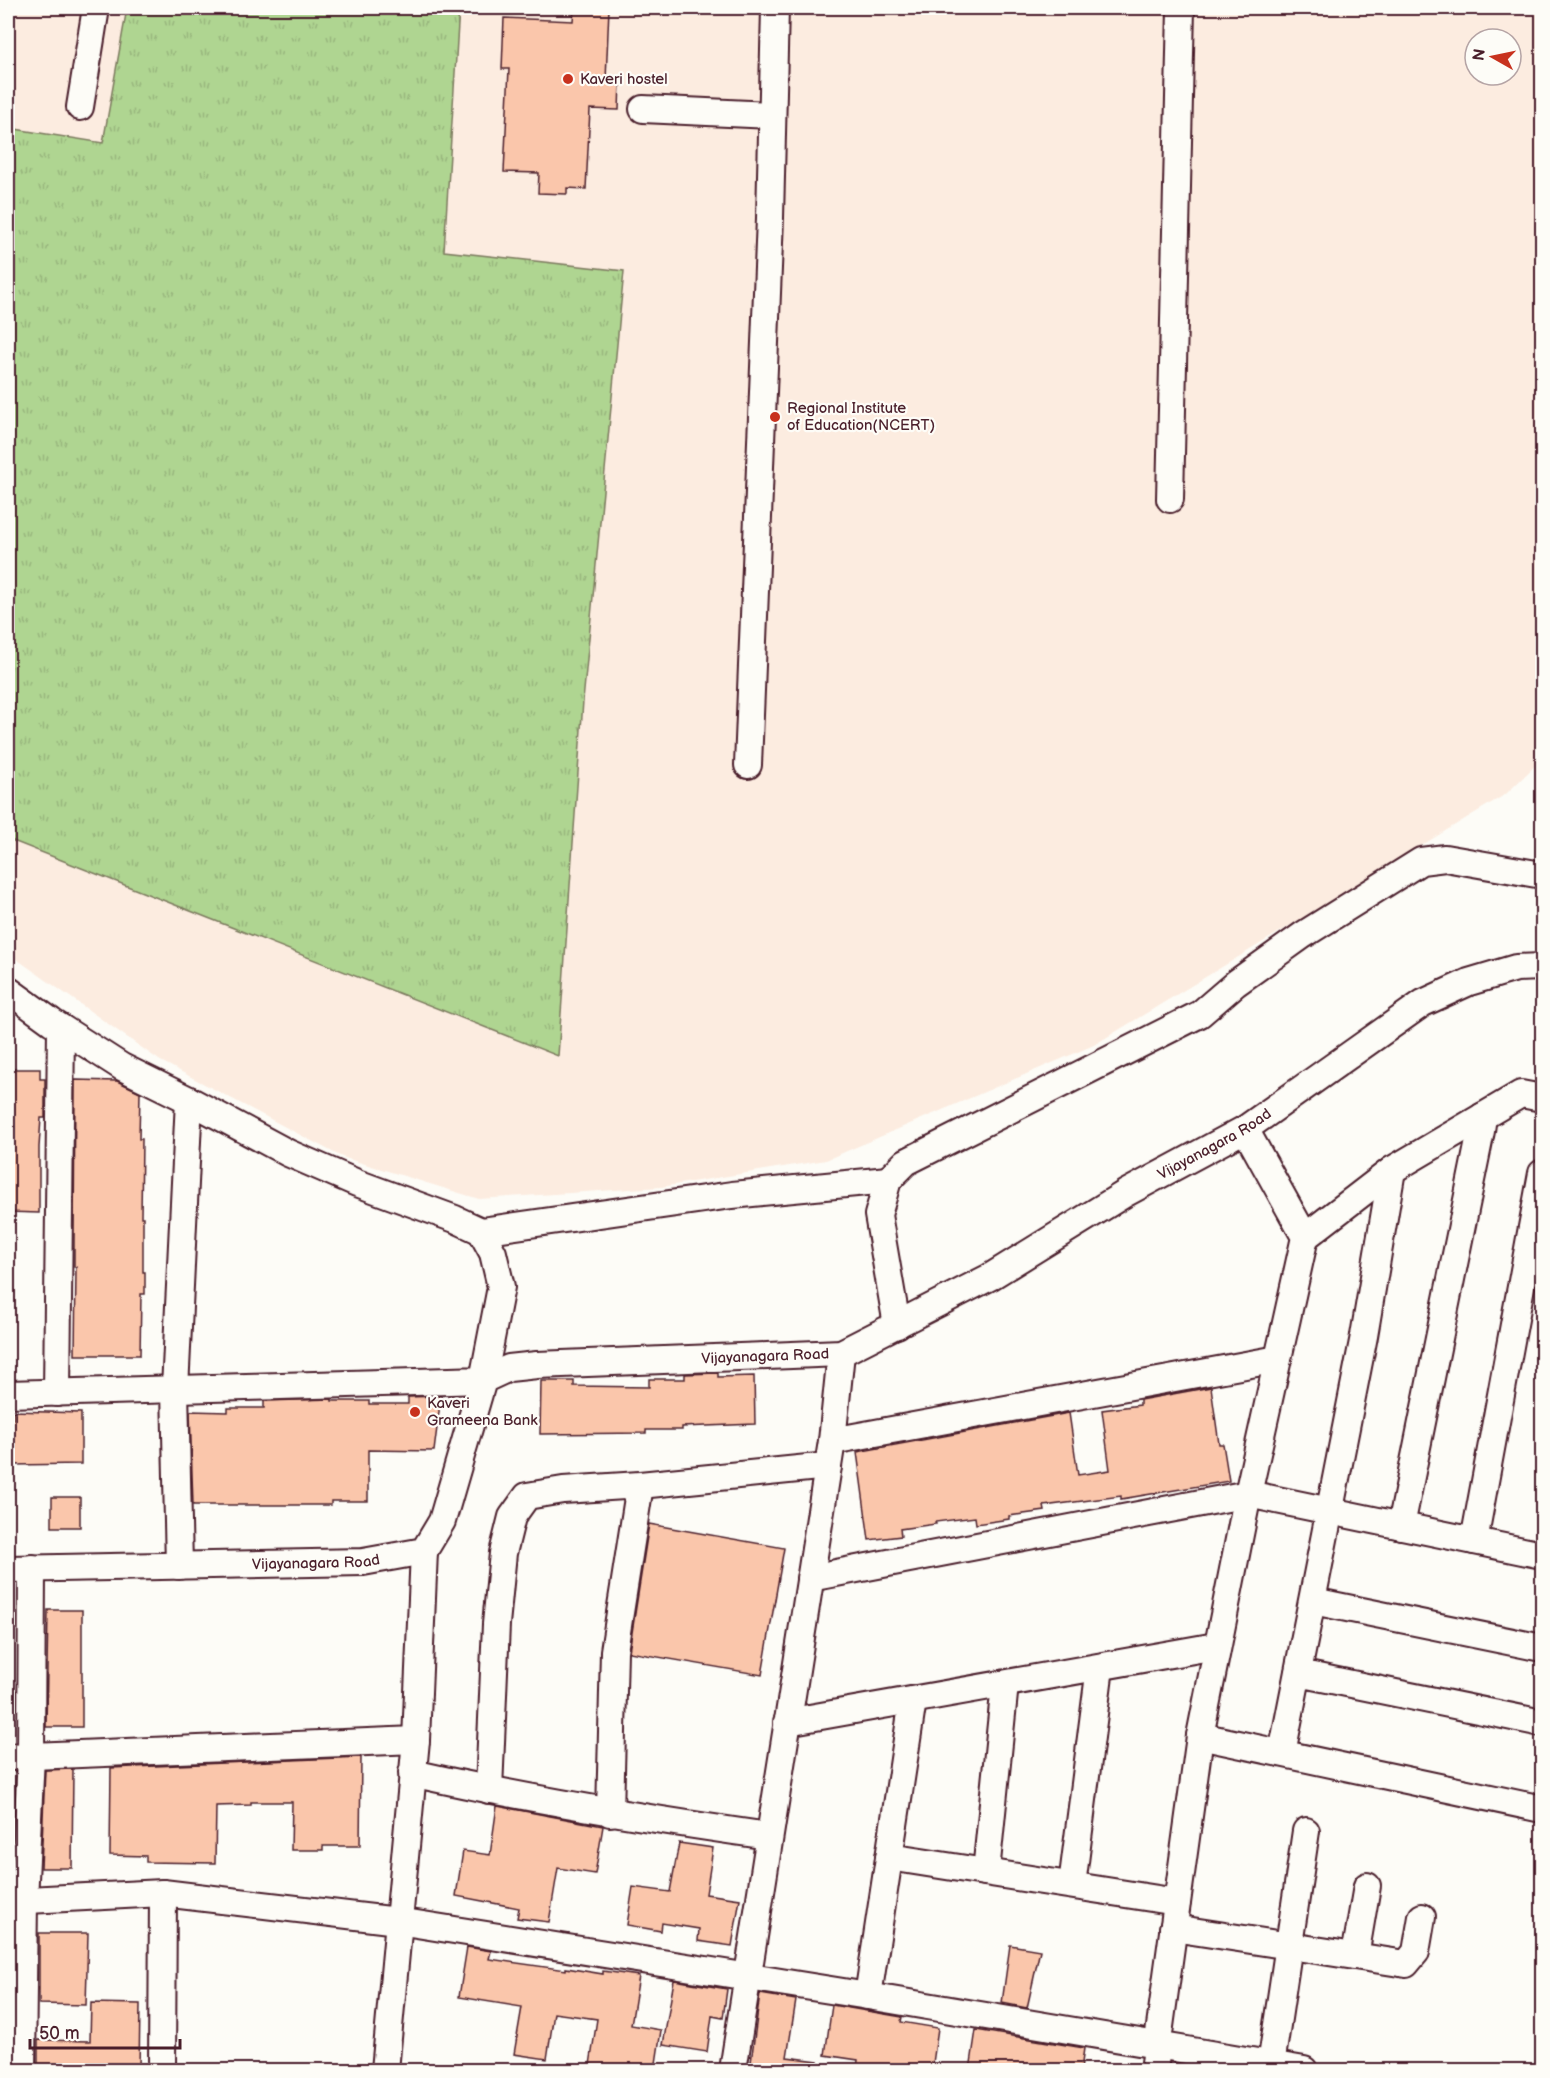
<svg xmlns="http://www.w3.org/2000/svg" width="1550" height="2078" font-family="'Balsamiq Sans',sans-serif">
  <style>
    .built { fill: #fcece0; fill-rule: evenodd }
    .grass { fill: url(#grass-tufts); stroke: #7c7a5e; stroke-width: 1.5 }
    .building { fill: #fac6ab; stroke: #4a1f2b; stroke-width: 1.5 }
    .lines { fill: none; stroke-linecap: round; stroke-linejoin: round }
    .minor-casing { stroke: #4a1f2b; stroke-width: 30 }
    .minor { stroke: #fdfcf7; stroke-width: 26 }
    .poi-dot { fill: #c8321e; stroke: #fdfcf7; stroke-width: 2 }
    .labels { text-anchor: middle; dominant-baseline: central; stroke-width: 4.5; stroke-linejoin: round; paint-order: stroke }
    .poi-label { font-size: 15px; fill: #4a1f2b; stroke: #fdfcf7; text-anchor: start }
    .street-label { font-size: 15px; fill: #4a1f2b; stroke: #fdfcf7 }
  </style>
  <defs>
    <pattern id="grass-tufts" width="24" height="20" patternUnits="userSpaceOnUse" patternTransform="scale(1.5)"><rect width="24" height="20" fill="#afd591"/><path d="M3 7l-1-3M5 7V3M7 7l1-3M15 17l-1-3M17 17v-4M19 17l1-3" fill="none" stroke="#98b67d"/></pattern>
  </defs>
  <rect width="100%" height="100%" fill="#fdfcf7"/>
  <filter id="ink" filterUnits="userSpaceOnUse"><feTurbulence type="fractalNoise" baseFrequency=".0167" numOctaves="2"/><feDisplacementMap in="SourceGraphic" scale="12" xChannelSelector="R" yChannelSelector="G"/><feConvolveMatrix kernelMatrix="1 2 1 2 8 2 1 2 1" color-interpolation-filters="sRGB"/></filter>
  <g filter="url(#ink)">
    <path class="built" d="M 8,8 L 1542,8 L 1542,759 L 1506,794 L 1094,1045 L 826,1160 L 661,1187 L 479,1199 L 342,1157 L 159,1060 L 8,953 ZM 1475,39 L 1511,39 L 1511,75 L 1475,75 Z"/>
    <path class="grass" d="M 127,8 L 459,8 L 444,251 L 624,271 L 583,701 L 558,1056 L 8,839 L 8,128 L 103,143 Z"/>
    <path class="building" d="M 574,8 L 609,8 L 606,80 L 620,80 L 619,110 L 590,109 L 586,189 L 567,188 L 567,194 L 538,193 L 539,173 L 504,172 L 509,69 L 502,69 L 504,18 L 573,21 Z
      M 8,1069 L 40,1069 L 40,1079 L 45,1079 L 45,1118 L 41,1118 L 39,1147 L 39,1213 L 8,1212 Z
      M 75,1080 L 117,1081 L 140,1092 L 139,1139 L 142,1139 L 141,1217 L 143,1217 L 143,1272 L 145,1272 L 145,1294 L 141,1294 L 140,1355 L 75,1355 L 76,1267 L 74,1267 L 74,1242 Z
      M 718,1373 L 718,1377 L 754,1376 L 755,1424 L 682,1427 L 682,1430 L 646,1430 L 646,1433 L 540,1434 L 541,1381 L 574,1381 L 574,1386 L 649,1387 L 649,1379 L 685,1379 L 685,1374 Z
      M 1211,1387 L 1219,1444 L 1223,1444 L 1229,1481 L 1121,1499 L 1121,1496 L 1044,1506 L 1045,1511 L 1009,1516 L 1009,1519 L 976,1524 L 975,1517 L 935,1522 L 936,1524 L 900,1529 L 901,1536 L 869,1540 L 857,1452 L 1069,1413 L 1078,1475 L 1110,1470 L 1102,1410 L 1140,1405 L 1140,1400 Z
      M 441,1396 L 434,1451 L 368,1450 L 368,1501 L 331,1501 L 331,1505 L 193,1505 L 190,1411 L 228,1412 L 228,1408 L 264,1408 L 264,1401 L 332,1399 L 332,1401 L 369,1401 L 369,1404 L 408,1404 L 408,1397 Z
      M 13,1411 L 81,1413 L 81,1464 L 12,1465 L 12,1463 L 8,1463 L 8,1419 L 13,1419 Z
      M 52,1497 L 80,1497 L 80,1527 L 52,1527 Z
      M 649,1524 L 784,1548 L 762,1675 L 629,1652 Z
      M 48,1610 L 82,1610 L 82,1727 L 46,1727 Z
      M 361,1757 L 360,1846 L 323,1846 L 323,1850 L 291,1850 L 292,1802 L 251,1802 L 251,1805 L 216,1806 L 215,1863 L 146,1862 L 146,1856 L 110,1855 L 111,1768 Z
      M 73,1769 L 72,1868 L 41,1868 L 45,1770 Z
      M 497,1806 L 603,1826 L 595,1874 L 558,1868 L 549,1922 L 517,1918 L 519,1908 L 456,1896 L 463,1851 L 490,1855 Z
      M 679,1843 L 713,1848 L 706,1894 L 740,1899 L 732,1946 L 698,1941 L 699,1929 L 662,1923 L 661,1931 L 627,1925 L 633,1887 L 670,1892 Z
      M 39,1933 L 88,1933 L 86,2005 L 39,2004 Z
      M 1010,1945 L 1040,1950 L 1027,2008 L 1002,2003 Z
      M 467,1947 L 491,1951 L 489,1959 L 566,1970 L 566,1968 L 603,1974 L 603,1971 L 639,1976 L 631,2025 L 661,2030 L 655,2070 L 625,2070 L 590,2065 L 597,2019 L 554,2013 L 547,2059 L 514,2054 L 522,2007 L 459,1997 Z
      M 674,1980 L 727,1989 L 723,2018 L 712,2016 L 707,2052 L 663,2045 Z
      M 760,1994 L 796,2000 L 787,2057 L 818,2061 L 817,2070 L 750,2070 Z
      M 91,2003 L 140,2004 L 139,2070 L 38,2070 L 38,2040 L 90,2041 Z
      M 832,2005 L 902,2017 L 901,2022 L 938,2028 L 932,2070 L 895,2067 L 895,2070 L 857,2070 L 858,2060 L 825,2055 Z
      M 976,2030 L 1084,2048 L 1081,2070 L 970,2070 Z"/>
    <g class="lines">
      <defs>
        <g id="minor">
          <path d="M 80,107 L 96,8"/>
          <path d="M 643,109 L 772,115"/>
          <path d="M 1170,499 L 1181,8"/>
          <path d="M 748,765 L 770,218 L 775,8"/>
          <path d="M 8,990 L 52,1022 L 122,1067 L 189,1100 L 288,1153 L 357,1183 L 455,1219 L 481,1231 L 493,1253 L 501,1287 L 483,1380 L 8,1394"/>
          <path d="M 481,1231 L 732,1195 L 888,1180"/>
          <path d="M 1305,1237 L 1392,1170 L 1521,1094 L 1542,1098"/>
          <path d="M 897,1325 L 878,1215 L 888,1180 L 906,1162 L 1200,1014 L 1236,983 L 1303,935 L 1421,861 L 1445,858 L 1542,875"/>
          <path d="M 57,1393 L 61,1028"/>
          <path d="M 832,1441 L 1278,1359"/>
          <path d="M 1401,1526 L 1481,1131 L 1483,1116"/>
          <path d="M 1474,1541 L 1542,1173"/>
          <path d="M 179,1566 L 175,1389 L 189,1100"/>
          <path id="s1" d="M 8,1569 L 363,1562 L 424,1551 L 442,1521 L 483,1380 L 509,1368 L 537,1365 L 841,1353 L 990,1277 L 1126,1193 L 1245,1129 L 1423,1003 L 1469,982 L 1516,968 L 1542,967"/>
          <path d="M 810,1578 L 1248,1494 L 1542,1555"/>
          <path d="M 1313,1601 L 1542,1648"/>
          <path d="M 1298,1673 L 1542,1723"/>
          <path d="M 787,1722 L 1216,1646"/>
          <path d="M 1200,1736 L 1542,1809"/>
          <path d="M 1282,1753 L 1364,1336 L 1392,1170"/>
          <path d="M 8,1757 L 416,1740"/>
          <path d="M 412,1773 C 531,1800 649,1819 769,1836"/>
          <path d="M 489,1790 L 496,1624 L 503,1553 L 512,1517 L 527,1496 L 563,1490 L 640,1485 L 828,1466"/>
          <path d="M 610,1813 L 614,1651 L 640,1485"/>
          <path d="M 889,1857 L 1177,1902"/>
          <path d="M 986,1872 L 1005,1684"/>
          <path d="M 1072,1885 L 1100,1667"/>
          <path d="M 8,1901 L 163,1893 L 398,1921 L 868,1996 L 1304,2070"/>
          <path d="M 1173,1928 L 1277,1944"/>
          <path d="M 1290,1946 L 1406,1964 L 1416,1952 L 1422,1917"/>
          <path d="M 1355,1956 L 1367,1886"/>
          <path d="M 868,1996 L 913,1700"/>
          <path d="M 1271,2065 L 1306,1831"/>
          <path d="M 22,2070 L 24,1900 L 31,1756 L 32,1568"/>
          <path d="M 162,2070 L 163,1893"/>
          <path d="M 385,2070 L 416,1740 L 424,1551"/>
          <path d="M 733,2070 L 832,1441 L 841,1353"/>
          <path d="M 1154,2070 L 1200,1736 L 1248,1494 L 1305,1237 L 1245,1129"/>
        </g>
      </defs>
      <use href="#minor" class="minor-casing"/>
      <use href="#minor" class="minor"/>
    </g>
  </g>
  <g class="poi-dot">
    <circle cx="568" cy="79" r="6"/>
    <circle cx="775" cy="417" r="6"/>
    <circle cx="415" cy="1412" r="6"/>
  </g>
  <g class="labels">
    <g class="poi-label">
      <text x="580" y="79">Kaveri hostel</text>
      <text x="787" y="408">Regional Institute<tspan x="787" dy="17">of Education(NCERT)</tspan></text>
      <text x="427" y="1403">Kaveri<tspan x="427" dy="17">Grameena Bank</tspan></text>
    </g>
    <g class="street-label">
      <text stroke="none"><textPath href="#s1" startOffset="1388">Vijayanagara Road</textPath></text>
      <text stroke="none"><textPath href="#s1" startOffset="884">Vijayanagara Road</textPath></text>
      <text stroke="none"><textPath href="#s1" startOffset="308">Vijayanagara Road</textPath></text>
    </g>
  </g>
  <rect width="1550" height="2078" fill="none" stroke="#fdfcf7" stroke-width="30"/>
  <rect x="15" y="15" width="1520" height="2048" fill="none" stroke="#4a1f2b" stroke-width="2" filter="url(#ink)"/>
  <g transform="translate(1493 57) rotate(279)"><circle r="28" fill="#fdfcf7" stroke="#b5a4a5" stroke-width="1.5"/>
  <path d="M0-4.5L10 22L0 15L-10 22Z" fill="#c8321e"/>
  <text y="-9" font-size="16" font-weight="bold" text-anchor="middle" fill="#4a1f2b">N</text>
  </g>
  <path d="M30 2039v9h150v-9" fill="none" stroke="#4a1f2b" stroke-width="3"/>
  <text x="39" y="2039" font-size="18" fill="#4a1f2b" stroke="#fdfcf7" stroke-width="4.5" paint-order="stroke">50 m</text>
</svg>
